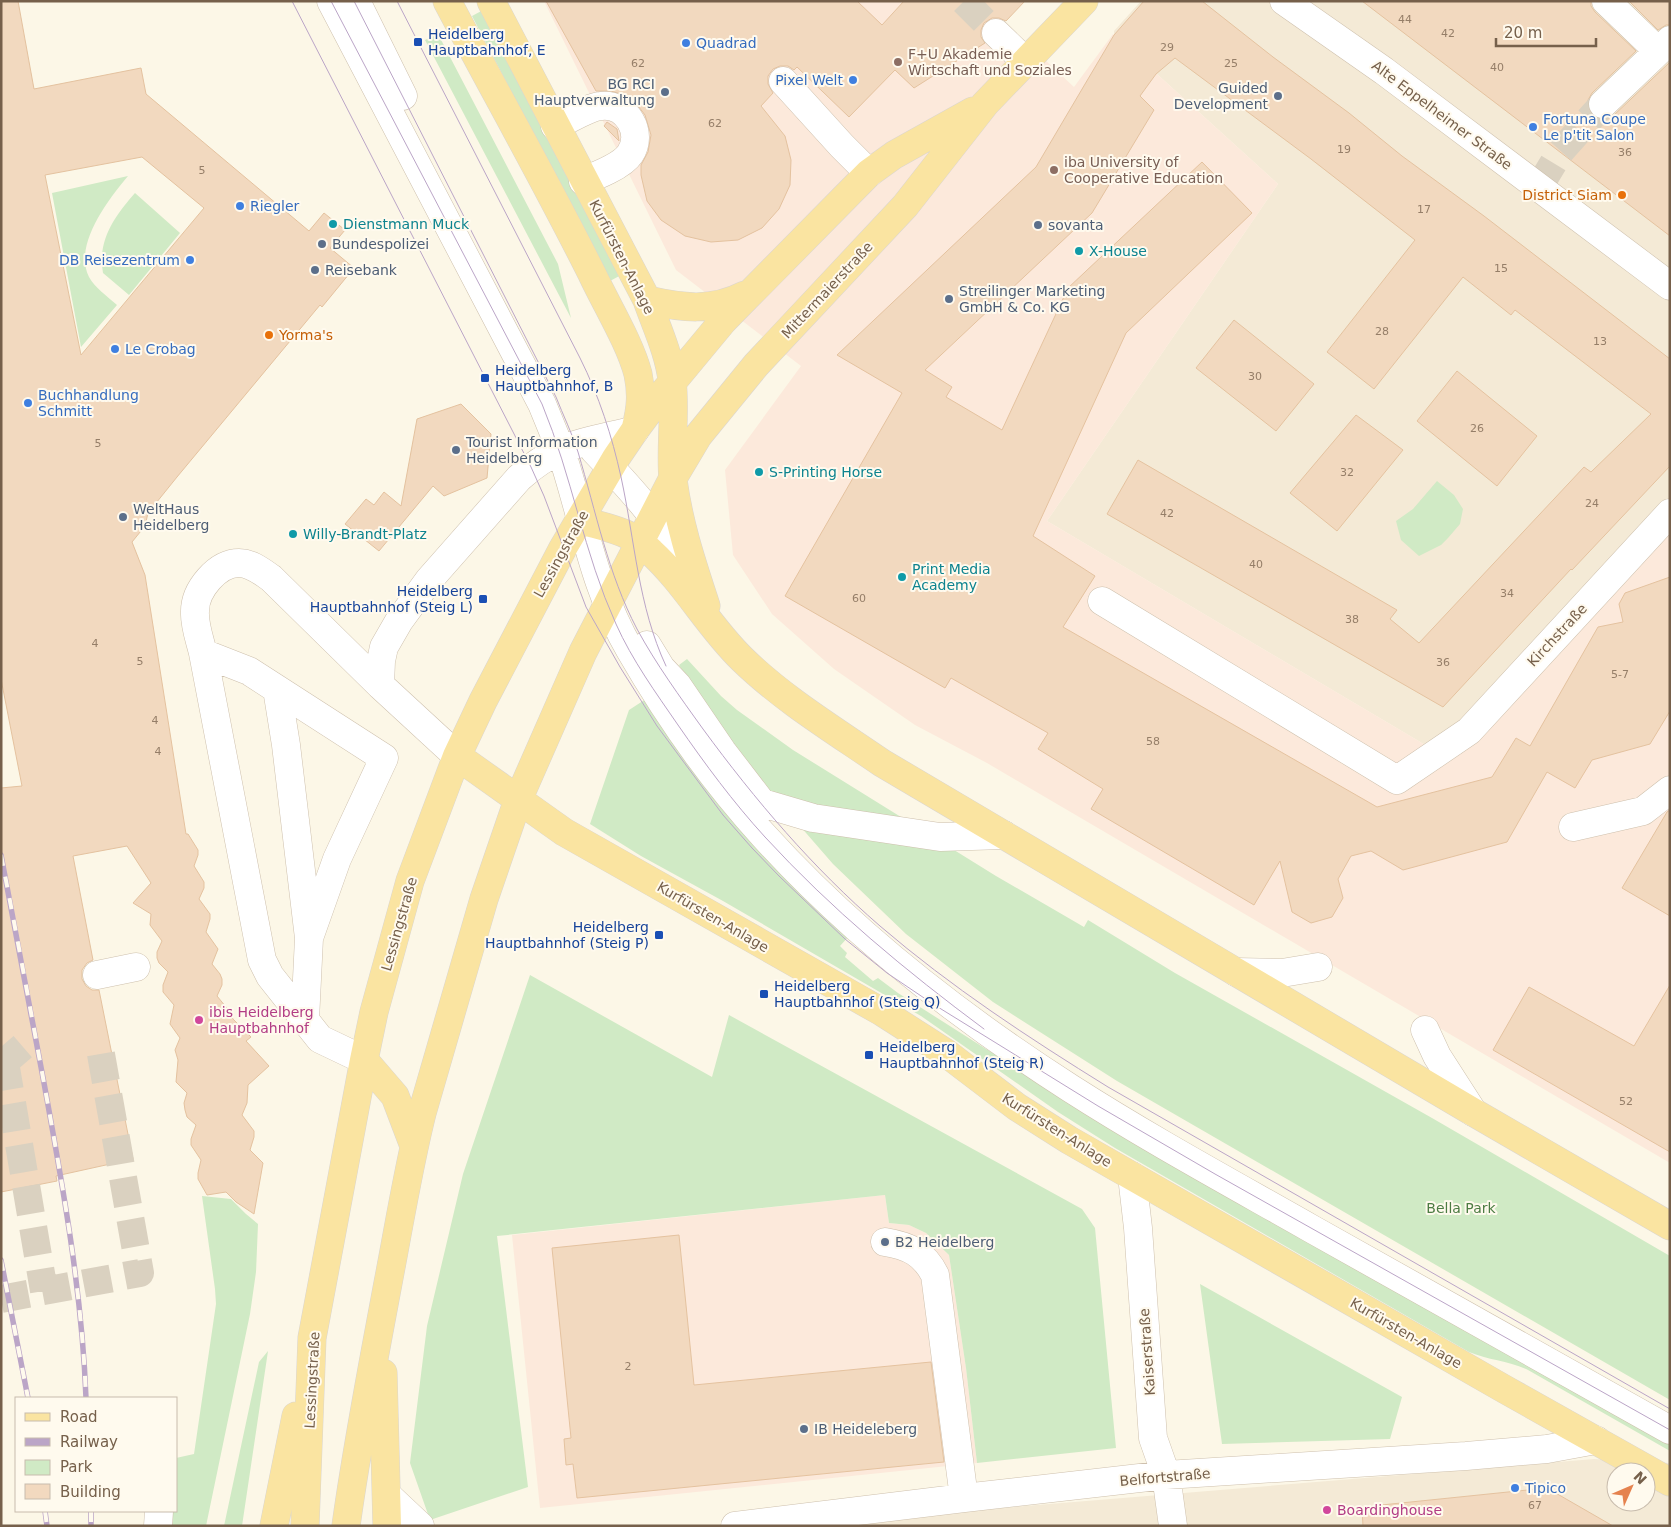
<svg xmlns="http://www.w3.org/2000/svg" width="1671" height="1527" font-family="'DejaVu Sans',sans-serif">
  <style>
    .residential { fill: #f4ead6; fill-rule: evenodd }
    .commercial { fill: #fce9db }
    .green { fill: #d0eac5 }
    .building { fill: #f2d9bf; stroke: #e4c29f; fill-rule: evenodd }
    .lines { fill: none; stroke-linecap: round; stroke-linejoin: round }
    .minor-tunnel { stroke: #dad1c0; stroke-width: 28; stroke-dasharray: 28 14; stroke-linecap: butt }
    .minor-casing { stroke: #cec0ad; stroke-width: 29 }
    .major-casing { stroke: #dbd6d0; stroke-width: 29 }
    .minor { stroke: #fff; stroke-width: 28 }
    .major { stroke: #fae4a1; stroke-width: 28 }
    .tram { stroke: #bba5c7; stroke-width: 1 }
    .rail-casing { stroke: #bba5c7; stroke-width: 5.5 }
    .rail { stroke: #fffaee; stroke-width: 4; stroke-dasharray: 11; stroke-linecap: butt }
    .transit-dot { fill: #1a4fb4; stroke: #fffaee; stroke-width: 2 }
    .shop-dot { fill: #3f7fe0; stroke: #fffaee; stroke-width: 2 }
    .education-dot { fill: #8d6e63; stroke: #fffaee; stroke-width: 2 }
    .service-dot { fill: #5c6f8a; stroke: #fffaee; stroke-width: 2 }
    .food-dot { fill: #e8710a; stroke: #fffaee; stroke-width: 2 }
    .culture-dot { fill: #0f9aa8; stroke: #fffaee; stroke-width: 2 }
    .hotel-dot { fill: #d1479c; stroke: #fffaee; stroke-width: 2 }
    .labels { text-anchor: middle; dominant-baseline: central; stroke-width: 4; stroke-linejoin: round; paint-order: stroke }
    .number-label { font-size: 11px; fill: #957e68 }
    .transit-label { font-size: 14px; fill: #164399; stroke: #fffaee; text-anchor: start }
    .shop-label { font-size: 14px; fill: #366cbe; stroke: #fffaee; text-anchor: start }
    .education-label { font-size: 14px; fill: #785e54; stroke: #fffaee; text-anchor: start }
    .service-label { font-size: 14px; fill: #4e5e75; stroke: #fffaee; text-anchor: start }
    .street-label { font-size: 14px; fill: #76604b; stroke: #fffaee }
    .food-label { font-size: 14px; fill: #c56008; stroke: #fffaee; text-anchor: end }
    .culture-label { font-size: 14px; fill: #0d838f; stroke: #fffaee; text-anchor: start }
    .hotel-label { font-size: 14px; fill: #b23c85; stroke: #fffaee; text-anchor: start }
    .park-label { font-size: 14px; fill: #4c7c43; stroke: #fffaee }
  </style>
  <rect width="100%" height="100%" fill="#fcf7e7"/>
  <path class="residential" d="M 1141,1 L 1670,1 L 1670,526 L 1449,759 L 1047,521 L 1278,184 L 1114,35 L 1114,31 Z
    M 1594,1459 L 1670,1463 L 1670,1526 L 785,1526 ZM 1616,1472 L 1646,1472 L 1646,1502 L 1616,1502 Z"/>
  <path class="commercial" d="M 544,1 L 982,1 L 1074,87 L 1113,34 L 1114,35 L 1278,184 L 1047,521 L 1449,759 L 1670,526 L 1670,1163 L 987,763 L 915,725 L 834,669 L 772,614 L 733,555 L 725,470 L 801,366 L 676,270 Z
    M 885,1195 L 889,1223 L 909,1225 L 926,1233 L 949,1255 L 966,1368 L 977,1463 L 540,1508 L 512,1235 Z"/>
  <path class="green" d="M 485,9 L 623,274 L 610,281 L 472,16 Z
    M 438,34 L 558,264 L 571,318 L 425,40 Z
    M 128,176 C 108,200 73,245 89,277 C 95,288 107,296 117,305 L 81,347 L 52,193 Z
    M 135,193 L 180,233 L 129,295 L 103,273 C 97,240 115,216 135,193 Z
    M 1437,481 L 1454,495 L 1463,509 L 1460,524 L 1448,538 L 1441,545 L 1419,556 L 1401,540 L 1396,521 L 1413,509 Z
    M 687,659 L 721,696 L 737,710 L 793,750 L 996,876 L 1084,927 L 1088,920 L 1175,973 L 1432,1118 L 1670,1256 L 1670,1400 L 1117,1081 L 993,1002 L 906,934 L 833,864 L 773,795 L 702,703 L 679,665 Z
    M 649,697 L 849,936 L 840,946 L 847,953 L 845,957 L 873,981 L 878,978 L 898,993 L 986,1049 L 1670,1440 L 1670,1451 L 1528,1370 C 1509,1361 1488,1360 1469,1352 L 1115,1148 L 1058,1112 L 921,1016 L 723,901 L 641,856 L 590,824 L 629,710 Z
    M 530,975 L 712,1077 L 729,1015 L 1082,1209 L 1095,1228 L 1116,1448 L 977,1463 L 966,1368 L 949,1255 L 926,1233 L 909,1225 L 889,1223 L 885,1195 L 497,1236 L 528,1487 L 430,1520 L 410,1463 L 427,1326 L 463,1174 Z
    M 202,1196 L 231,1199 L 246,1214 L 258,1224 L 256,1272 L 250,1314 L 206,1526 L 172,1526 L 172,1511 L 176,1511 L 176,1458 L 194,1454 L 216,1304 L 215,1289 Z
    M 1200,1284 L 1402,1397 L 1390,1439 L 1222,1444 Z
    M 268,1351 L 242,1526 L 224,1526 L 259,1362 Z"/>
  <path class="building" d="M 1,1 L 18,1 L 34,89 L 141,68 L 146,94 L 309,231 L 324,213 L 345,230 L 330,248 L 354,268 L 322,307 L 320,305 L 177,477 L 148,513 L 145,526 L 132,542 L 145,575 L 186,834 L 188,834 L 198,850 L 198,855 L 194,866 L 204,882 L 204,888 L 199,899 L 210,914 L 210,919 L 206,932 L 218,949 L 212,964 L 220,974 L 222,979 L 222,985 L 217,996 L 226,1007 L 233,1019 L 251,1037 L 246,1041 L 269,1066 L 248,1085 L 247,1103 L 242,1115 L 254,1131 L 254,1137 L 250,1150 L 263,1163 L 254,1214 L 236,1202 L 226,1192 L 207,1195 L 198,1179 L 198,1173 L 201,1160 L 191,1145 L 191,1139 L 196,1125 L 187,1117 L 185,1110 L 184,1103 L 187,1093 L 176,1082 L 178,1060 L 175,1050 L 180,1038 L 170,1024 L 174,1005 L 163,992 L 163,985 L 168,972 L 159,963 L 157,958 L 157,952 L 162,941 L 150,925 L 151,914 L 133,903 L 151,883 L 127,846 L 73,856 L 93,960 L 87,963 L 82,970 L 82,979 L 86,986 L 92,990 L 99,990 L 133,1159 L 56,1176 L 57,1181 L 1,1192 L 1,788 L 22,786 L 1,679 ZM 142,157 L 204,208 L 81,355 L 45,175 Z
    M 546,1 L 857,1 L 882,25 L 904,1 L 1025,1 L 1006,21 L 999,18 L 992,18 L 984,23 L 981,30 L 981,37 L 985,43 L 914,88 L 895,70 L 849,117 L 797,67 L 794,70 L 788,66 L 780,66 L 773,69 L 768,76 L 768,84 L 773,93 L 761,106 L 785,136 L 791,160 L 790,185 L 779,209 L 762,228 L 738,240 L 711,242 L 685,236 L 661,220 L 647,201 L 641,175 L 641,165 L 648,152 L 651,135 L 645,115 L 635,102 L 624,95 L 611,91 L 596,91 Z
    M 1144,1 L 1202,1 L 1273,57 L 1349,113 L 1402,156 L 1484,216 L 1670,359 L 1670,466 L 1572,570 L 1571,569 L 1443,707 L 1107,514 L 1138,460 L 1397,610 L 1390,619 L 1419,643 L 1584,467 L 1591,472 L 1651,414 L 1515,310 L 1511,315 L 1463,277 L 1374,389 L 1327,352 L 1415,240 L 1311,159 L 1175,58 L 1156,74 L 1140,96 L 1154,110 L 1092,213 L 925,370 L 952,387 L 946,397 L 1002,430 L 1068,288 L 1202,162 L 1252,213 L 1126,333 L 1033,536 L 1095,576 L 1063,627 L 1377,807 L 1492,777 L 1516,738 L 1530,746 L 1598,627 L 1623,622 L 1619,604 L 1625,593 L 1670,577 L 1670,711 L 1650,744 L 1592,760 L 1575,788 L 1547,772 L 1507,842 L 1403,870 L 1371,851 L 1351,856 L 1338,879 L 1343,898 L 1332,917 L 1311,923 L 1292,912 L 1280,861 L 1254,905 L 1091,809 L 1103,789 L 1038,749 L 1048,733 L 951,678 L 945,688 L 785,596 L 902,393 L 837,355 L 1036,167 L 1114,35 Z
    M 1362,1 L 1591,1 L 1591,6 L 1595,12 L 1636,51 L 1592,93 L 1588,100 L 1588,107 L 1592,115 L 1599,119 L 1606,119 L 1613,116 L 1670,62 L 1670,236 Z
    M 1629,1 L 1670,1 L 1670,25 L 1666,25 L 1658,30 Z
    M 607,122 L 617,129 L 619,141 L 604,126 Z
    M 1234,320 L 1314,384 L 1276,431 L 1196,368 Z
    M 1457,371 L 1537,436 L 1497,486 L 1417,421 Z
    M 461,404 L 491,434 L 487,478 L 444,496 L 433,486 L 379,551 L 345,524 L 366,499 L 374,505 L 384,492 L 401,506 L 417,419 Z
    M 1356,415 L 1403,450 L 1337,531 L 1290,493 Z
    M 1670,810 L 1670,916 L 1622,888 L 1667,812 Z
    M 1670,985 L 1670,1152 L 1493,1050 L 1529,987 L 1634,1046 Z
    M 679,1235 L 694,1385 L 931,1362 L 944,1462 L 577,1498 L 573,1464 L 566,1465 L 564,1439 L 571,1438 L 552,1248 Z
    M 1547,1488 L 1613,1526 L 1363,1526 L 1362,1507 Z"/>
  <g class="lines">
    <path class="minor-tunnel" d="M 964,1 L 996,33
      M 1539,187 L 1560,152 L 1603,104
      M 1,1060 L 5,1062 L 28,1042
      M 5,1062 L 44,1291
      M 1,1299 L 140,1273 L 99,1043"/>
    <defs>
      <path id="minor" d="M 331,1 L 542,404 C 548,419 554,433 560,448 C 583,516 593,587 630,650 C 668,716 713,780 764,836 C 851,932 961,1018 1070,1088 C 1148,1138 1229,1182 1310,1228 C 1430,1295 1550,1362 1670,1430
        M 356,1 L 403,96
        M 1284,1 L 1384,71 L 1670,286
        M 1606,1 L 1658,51
        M 996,33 L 1026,62
        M 783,81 L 842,146 L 869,173
        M 1603,104 L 1670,40
        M 555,126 C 569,120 588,107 601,106 C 627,103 644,133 630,154 C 622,166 596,176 583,181
        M 594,450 C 615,472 636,494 654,518 C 668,538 679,560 691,582
        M 1102,601 L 1397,780 L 1469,731 L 1670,513
        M 647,645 L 661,668 L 677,685 L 722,751 L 762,803 L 813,818 L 940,837 L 1004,835
        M 203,653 L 249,671 L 384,758 L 337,859 L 309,938
        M 380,685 L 381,661 L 384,647 L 399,621 L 429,580 L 519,478 C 557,443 587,442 635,430
        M 277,689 L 286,745 L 309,938 L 305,1020
        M 1573,827 L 1643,811 L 1670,790
        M 1236,972 L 1282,973 L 1318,967
        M 97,975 L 136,967
        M 1425,1030 L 1437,1056 L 1473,1112
        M 364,1060 L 320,1039 L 270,976 L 262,960 L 203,653 C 200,640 194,625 195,611 C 195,590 217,563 239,563 C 251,563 261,571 271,578 L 380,685 L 457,756
        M 1132,1176 L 1138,1228 L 1153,1438 L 1166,1475 L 1173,1526
        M 885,1242 C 909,1246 924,1253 935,1275 L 964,1498
        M 387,1495 L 420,1526
        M 158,1526 L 159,1511
        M 735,1526 L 964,1498 L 1166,1475 L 1466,1456 L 1547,1449 L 1596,1440"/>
      <path id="major" d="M 447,1 C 495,92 546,182 592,274 C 606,304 630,343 638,374 C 642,393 641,408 636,427
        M 491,1 L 647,300 C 656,326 669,353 672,380 C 676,413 670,447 673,480 C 679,525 692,563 706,606
        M 647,300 C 682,308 712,312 745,295
        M 580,520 C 596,525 614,528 630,536 C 638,539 645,546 651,552 C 686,584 708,626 742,659 C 783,699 834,730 882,763 L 1473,1112 L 1670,1226
        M 457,756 L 564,832 L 882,1012 L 946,1053 L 1017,1107 L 1069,1140 L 1506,1390 L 1670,1482
        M 364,1060 L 395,1096 L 414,1146
        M 383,1373 L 387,1526
        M 274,1526 L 296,1416
        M 305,1526 L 312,1338 L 364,1060 L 374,1012 L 410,881 L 457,756 L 483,701 L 563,548 L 616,458 L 635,430 L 655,403 L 723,321 L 869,173 L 894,155 L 973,111
        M 346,1526 C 357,1445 373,1364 388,1283 C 399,1226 408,1169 422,1113 L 484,899 L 518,800 L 583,652 L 673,478 L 698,436 L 756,365 L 905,206 L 985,104 L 1084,1"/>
    </defs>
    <use href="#minor" class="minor-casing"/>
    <use href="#major" class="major-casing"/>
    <use href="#minor" class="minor"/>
    <use href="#major" class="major"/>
    <path class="tram" d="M 292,1 L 531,467 L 544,496 L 586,607 L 620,667 L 657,726 L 723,815 L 752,848 L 779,876 L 845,939 L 887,973 L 933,1004 L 1098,1106 L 1215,1174 L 1670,1430
      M 331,1 L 542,404 C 572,476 584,554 616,624 C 632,660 656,693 678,725 C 705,764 733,802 765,837 C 831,909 906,971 984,1029
      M 354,1 L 556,397 C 563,415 572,433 578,452 C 596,512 608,574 637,629 C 656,664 680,697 703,729 C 755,800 813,868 880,926 C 951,987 1029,1038 1108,1087 L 1670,1409
      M 397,1 L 580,358 C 599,396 612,436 621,477 C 635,541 638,606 666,666"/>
    <defs>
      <path id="rail" d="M 1,855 C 16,931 30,1007 44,1083 C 63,1187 82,1292 86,1398
        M 1,1260 L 28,1398
        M 45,1511 L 47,1526
        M 91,1511 L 91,1526"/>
    </defs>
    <use href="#rail" class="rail-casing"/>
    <use href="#rail" class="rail"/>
  </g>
  <g class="transit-dot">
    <rect x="413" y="37" width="10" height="10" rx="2.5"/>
    <rect x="480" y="373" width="10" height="10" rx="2.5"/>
    <rect x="478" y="594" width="10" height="10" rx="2.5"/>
    <rect x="654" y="930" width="10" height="10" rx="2.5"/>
    <rect x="759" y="989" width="10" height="10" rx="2.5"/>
    <rect x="864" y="1050" width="10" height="10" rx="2.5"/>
  </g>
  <g class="shop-dot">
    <circle cx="686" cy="43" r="5"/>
    <circle cx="853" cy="80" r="5"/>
    <circle cx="1533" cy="127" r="5"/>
    <circle cx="240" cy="206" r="5"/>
    <circle cx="190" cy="260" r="5"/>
    <circle cx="115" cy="349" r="5"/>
    <circle cx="28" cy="403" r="5"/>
    <circle cx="1515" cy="1488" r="5"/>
  </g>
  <g class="education-dot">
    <circle cx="898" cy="62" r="5"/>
    <circle cx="1054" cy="170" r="5"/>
  </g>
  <g class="service-dot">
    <circle cx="665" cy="92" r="5"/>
    <circle cx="1278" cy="96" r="5"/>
    <circle cx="1038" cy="225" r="5"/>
    <circle cx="322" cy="244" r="5"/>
    <circle cx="315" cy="270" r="5"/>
    <circle cx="949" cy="299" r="5"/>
    <circle cx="456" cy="450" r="5"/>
    <circle cx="123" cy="517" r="5"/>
    <circle cx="885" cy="1242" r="5"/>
    <circle cx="804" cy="1429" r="5"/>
  </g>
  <g class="food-dot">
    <circle cx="1622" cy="195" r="5"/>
    <circle cx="269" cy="335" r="5"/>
  </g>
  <g class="culture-dot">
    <circle cx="333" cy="224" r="5"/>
    <circle cx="1079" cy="251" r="5"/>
    <circle cx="759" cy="472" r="5"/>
    <circle cx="293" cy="534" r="5"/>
    <circle cx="902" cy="577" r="5"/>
  </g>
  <g class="hotel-dot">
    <circle cx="199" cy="1020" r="5"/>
    <circle cx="1327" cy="1510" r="5"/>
  </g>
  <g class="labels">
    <g class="number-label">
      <text x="1405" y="19">44</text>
      <text x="1448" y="33">42</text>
      <text x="1167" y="47">29</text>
      <text x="638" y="63">62</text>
      <text x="1231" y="63">25</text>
      <text x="1497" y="67">40</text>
      <text x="715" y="123">62</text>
      <text x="1344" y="149">19</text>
      <text x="1625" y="152">36</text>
      <text x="202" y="170">5</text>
      <text x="1424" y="209">17</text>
      <text x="1501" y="268">15</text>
      <text x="1382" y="331">28</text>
      <text x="1600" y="341">13</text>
      <text x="1255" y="376">30</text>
      <text x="1477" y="428">26</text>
      <text x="98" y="443">5</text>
      <text x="1347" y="472">32</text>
      <text x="1592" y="503">24</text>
      <text x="1167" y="513">42</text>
      <text x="1256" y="564">40</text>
      <text x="1507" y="593">34</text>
      <text x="859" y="598">60</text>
      <text x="1352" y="619">38</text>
      <text x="95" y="643">4</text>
      <text x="140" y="661">5</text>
      <text x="1443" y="662">36</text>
      <text x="1620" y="674">5-7</text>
      <text x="155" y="720">4</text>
      <text x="1153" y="741">58</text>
      <text x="158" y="751">4</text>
      <text x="1626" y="1101">52</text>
      <text x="628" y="1366">2</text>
      <text x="1535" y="1505">67</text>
    </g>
    <g class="transit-label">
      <text x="428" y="34">Heidelberg<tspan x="428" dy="16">Hauptbahnhof, E</tspan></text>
      <text x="495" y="370">Heidelberg<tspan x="495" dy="16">Hauptbahnhof, B</tspan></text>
      <text x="473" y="591" text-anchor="end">Heidelberg<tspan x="473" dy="16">Hauptbahnhof (Steig L)</tspan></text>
      <text x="649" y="927" text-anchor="end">Heidelberg<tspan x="649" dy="16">Hauptbahnhof (Steig P)</tspan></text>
      <text x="774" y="986">Heidelberg<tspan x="774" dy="16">Hauptbahnhof (Steig Q)</tspan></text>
      <text x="879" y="1047">Heidelberg<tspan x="879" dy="16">Hauptbahnhof (Steig R)</tspan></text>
    </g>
    <g class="shop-label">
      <text x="696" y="43">Quadrad</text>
      <text x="843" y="80" text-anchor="end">Pixel Welt</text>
      <text x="1543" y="119">Fortuna Coupe<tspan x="1543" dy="16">Le p'tit Salon</tspan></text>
      <text x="250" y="206">Riegler</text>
      <text x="180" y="260" text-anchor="end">DB Reisezentrum</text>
      <text x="125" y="349">Le Crobag</text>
      <text x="38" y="395">Buchhandlung<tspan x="38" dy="16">Schmitt</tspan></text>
      <text x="1525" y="1488">Tipico</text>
    </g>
    <g class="education-label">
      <text x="908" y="54">F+U Akademie<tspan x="908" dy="16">Wirtschaft und Soziales</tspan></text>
      <text x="1064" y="162">iba University of<tspan x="1064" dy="16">Cooperative Education</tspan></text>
    </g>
    <g class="service-label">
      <text x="655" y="84" text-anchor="end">BG RCI<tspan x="655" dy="16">Hauptverwaltung</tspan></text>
      <text x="1268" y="88" text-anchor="end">Guided<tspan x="1268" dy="16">Development</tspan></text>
      <text x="1048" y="225">sovanta</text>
      <text x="332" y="244">Bundespolizei</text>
      <text x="325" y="270">Reisebank</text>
      <text x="959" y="291">Streilinger Marketing<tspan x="959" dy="16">GmbH &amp; Co. KG</tspan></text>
      <text x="466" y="442">Tourist Information<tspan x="466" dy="16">Heidelberg</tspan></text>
      <text x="133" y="509">WeltHaus<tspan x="133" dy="16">Heidelberg</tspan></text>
      <text x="895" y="1242">B2 Heidelberg</text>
      <text x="814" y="1429">IB Heideleberg</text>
    </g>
    <g class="street-label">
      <text transform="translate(1442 115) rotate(37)">Alte Eppelheimer Straße</text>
      <text transform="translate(622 257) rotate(63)">Kurfürsten-Anlage</text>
      <text transform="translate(827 290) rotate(-47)">Mittermaierstraße</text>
      <text transform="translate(561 554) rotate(-61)">Lessingstraße</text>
      <text transform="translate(1557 635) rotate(-47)">Kirchstraße</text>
      <text transform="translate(713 917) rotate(30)">Kurfürsten-Anlage</text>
      <text transform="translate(399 924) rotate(-74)">Lessingstraße</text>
      <text transform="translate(1057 1130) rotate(32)">Kurfürsten-Anlage</text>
      <text transform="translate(1406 1333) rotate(30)">Kurfürsten-Anlage</text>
      <text transform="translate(1147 1352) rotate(-94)">Kaiserstraße</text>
      <text transform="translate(312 1380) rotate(-87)">Lessingstraße</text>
      <text transform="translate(1165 1477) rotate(-5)">Belfortstraße</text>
    </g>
    <g class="food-label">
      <text x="1612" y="195">District Siam</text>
      <text x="279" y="335" text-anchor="start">Yorma's</text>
    </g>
    <g class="culture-label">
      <text x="343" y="224">Dienstmann Muck</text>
      <text x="1089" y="251">X-House</text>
      <text x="769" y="472">S-Printing Horse</text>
      <text x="303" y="534">Willy-Brandt-Platz</text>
      <text x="912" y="569">Print Media<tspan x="912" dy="16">Academy</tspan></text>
    </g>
    <g class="hotel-label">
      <text x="209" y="1012">ibis Heidelberg<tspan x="209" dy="16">Hauptbahnhof</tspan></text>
      <text x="1337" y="1510">Boardinghouse</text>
    </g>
    <g class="park-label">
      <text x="1461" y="1208">Bella Park</text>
    </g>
  </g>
  <rect width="1671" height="1527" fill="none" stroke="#76604b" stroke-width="5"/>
  <rect x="15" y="1397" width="162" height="115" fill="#fffaee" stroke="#c8bcad"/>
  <rect x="25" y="1413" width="25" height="8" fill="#fae4a1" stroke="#c8bcad"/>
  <text x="60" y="1422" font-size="15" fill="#76604b">Road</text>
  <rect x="25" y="1438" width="25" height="8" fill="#bba5c7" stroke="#c8bcad"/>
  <text x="60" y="1447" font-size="15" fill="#76604b">Railway</text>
  <rect x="25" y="1460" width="25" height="15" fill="#d0eac5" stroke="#c8bcad"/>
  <text x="60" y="1472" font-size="15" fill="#76604b">Park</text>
  <rect x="25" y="1484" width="25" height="15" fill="#f2d9bf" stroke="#c8bcad"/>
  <text x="60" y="1497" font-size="15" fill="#76604b">Building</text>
  <g transform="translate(1631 1487) rotate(45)"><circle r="24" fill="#fffaee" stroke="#c8bcad"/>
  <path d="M0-4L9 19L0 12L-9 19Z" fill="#e5824e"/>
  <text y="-8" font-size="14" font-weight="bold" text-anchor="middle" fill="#76604b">N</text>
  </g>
  <path d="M1496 38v8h100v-8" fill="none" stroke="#76604b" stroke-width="2.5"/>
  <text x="1504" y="38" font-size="15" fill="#76604b" stroke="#fffaee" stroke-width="4" paint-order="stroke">20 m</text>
</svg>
